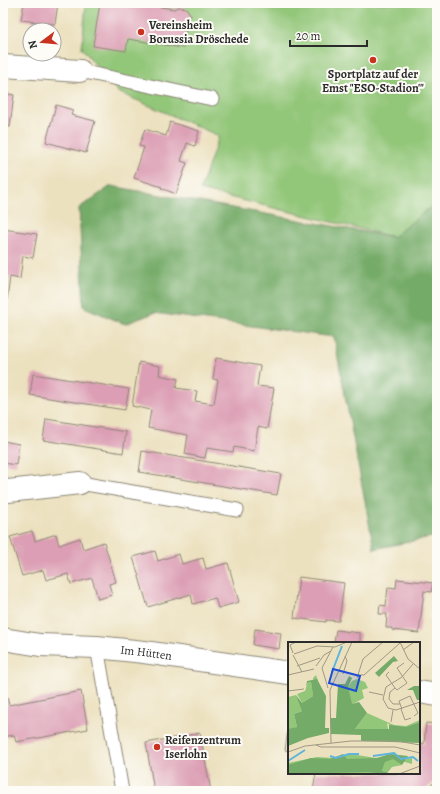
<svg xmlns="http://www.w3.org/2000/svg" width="440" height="794" font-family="Alegreya,serif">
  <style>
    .green { fill: #92c678; stroke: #5e7852 }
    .forest { fill: #75ab68; stroke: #506b4a }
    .building { fill: #dc9eb4 }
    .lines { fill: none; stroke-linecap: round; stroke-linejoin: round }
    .service-casing { stroke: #8c8675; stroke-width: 15 }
    .minor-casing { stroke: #8c8675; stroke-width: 24 }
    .tertiary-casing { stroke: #8c8675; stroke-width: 24 }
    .service { stroke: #fff; stroke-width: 13 }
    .minor { stroke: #fff; stroke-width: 22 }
    .tertiary { stroke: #fff; stroke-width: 22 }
    .poi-dot { fill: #c8321e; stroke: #fdfcf7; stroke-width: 1.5 }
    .labels { text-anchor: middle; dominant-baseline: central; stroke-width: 4; stroke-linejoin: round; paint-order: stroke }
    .poi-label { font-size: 12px; font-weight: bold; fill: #2b2b2b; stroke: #fdfcf7; text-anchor: start }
    .street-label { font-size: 12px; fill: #2b2b2b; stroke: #fdfcf7 }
    .inset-river { fill: none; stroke: #5eb5db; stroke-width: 2 }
    .inset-road { fill: none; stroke: #9f9884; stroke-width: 1 }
    .view { fill: #1d4ed8; fill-opacity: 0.15; stroke: #1d4ed8; stroke-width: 2 }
    .inset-edge { fill: none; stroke: #2b2b2b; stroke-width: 2 }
  </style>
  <rect width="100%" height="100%" fill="#fdfcf7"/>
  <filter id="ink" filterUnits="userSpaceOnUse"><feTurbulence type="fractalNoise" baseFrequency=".025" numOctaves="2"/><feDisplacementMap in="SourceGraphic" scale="8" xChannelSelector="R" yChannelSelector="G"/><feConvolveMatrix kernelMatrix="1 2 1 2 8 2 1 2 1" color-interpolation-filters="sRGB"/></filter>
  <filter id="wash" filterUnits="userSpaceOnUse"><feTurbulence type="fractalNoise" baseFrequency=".012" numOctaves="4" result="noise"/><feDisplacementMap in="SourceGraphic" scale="16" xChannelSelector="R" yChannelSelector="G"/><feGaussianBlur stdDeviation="0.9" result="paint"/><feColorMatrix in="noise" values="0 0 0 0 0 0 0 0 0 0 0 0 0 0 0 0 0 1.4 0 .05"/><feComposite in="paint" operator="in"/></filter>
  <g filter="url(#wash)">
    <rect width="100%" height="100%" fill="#ece1bf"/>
    <path class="green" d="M 86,3 L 437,3 L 437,454 L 406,227 L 394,237 L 200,190 L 219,136 L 118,92 L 82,48 Z"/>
    <path class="forest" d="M 111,186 L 393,237 L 437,202 L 437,536 L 374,549 L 334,337 L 154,313 L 125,324 L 84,307 L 79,208 Z"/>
    <g id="blocks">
      <path class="building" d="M 24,3 L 58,3 L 55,24 L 21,20 Z
        M 100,3 L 133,3 L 174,9 L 178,7 L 186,8 L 191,15 L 189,23 L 187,26 L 183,48 L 128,39 L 126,51 L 93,46 Z
        M 3,93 L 14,95 L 10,127 L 3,126 Z
        M 56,105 L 73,110 L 71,115 L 95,121 L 86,153 L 46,142 Z
        M 170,122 L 199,131 L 195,146 L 187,143 L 181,161 L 187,163 L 176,194 L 161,188 L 162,187 L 134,178 L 144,147 L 139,146 L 145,129 L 166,136 Z
        M 3,229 L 37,234 L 33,258 L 23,256 L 20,279 L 10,277 L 7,300 L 3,299 Z
        M 216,358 L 260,366 L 257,386 L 274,388 L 267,429 L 258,427 L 254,451 L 234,447 L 233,452 L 207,448 L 205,458 L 185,454 L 188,435 L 148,428 L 151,410 L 132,406 L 139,362 L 160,366 L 159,375 L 178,379 L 176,388 L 197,391 L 195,401 L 214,404 L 218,380 L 213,379 Z
        M 33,374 L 129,389 L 125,410 L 30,395 Z
        M 46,419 L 126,432 L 123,453 L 43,440 Z
        M 3,441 L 19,444 L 16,465 L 3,463 Z
        M 142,451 L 281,474 L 277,495 L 139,472 Z
        M 32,531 L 35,541 L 56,534 L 59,545 L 80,538 L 83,549 L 104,542 L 116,582 L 109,584 L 112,595 L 98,599 L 92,578 L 71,584 L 68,574 L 46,580 L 43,570 L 22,576 L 10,537 Z
        M 155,551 L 158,561 L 179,554 L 182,564 L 203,558 L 206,569 L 228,563 L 239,602 L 218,608 L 215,598 L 193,604 L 191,594 L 148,607 L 133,557 Z
        M 299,577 L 344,583 L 339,621 L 326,620 L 326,622 L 294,618 Z
        M 397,579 L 433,583 L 431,592 L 424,591 L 419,633 L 392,630 L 392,628 L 386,628 L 387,614 L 379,614 L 380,605 L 386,606 L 388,587 L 396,588 Z
        M 255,629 L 281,633 L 279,649 L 253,645 Z
        M 336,630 L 360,633 L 360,643 L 334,643 Z
        M 81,691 L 88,729 L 16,742 L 14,735 L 3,737 L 3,698 L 7,697 L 9,705 Z
        M 426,723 L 437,724 L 437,780 L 424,791 L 313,791 L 316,773 L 338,773 L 344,774 L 344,773 L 419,773 L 419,743 L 424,744 Z
        M 288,730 L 289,730 L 289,751 L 285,750 Z
        M 200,733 L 211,791 L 154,791 L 146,743 Z"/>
    </g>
  </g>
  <g filter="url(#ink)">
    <use href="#blocks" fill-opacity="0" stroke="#8c8675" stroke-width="1"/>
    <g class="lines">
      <defs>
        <path id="service" d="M 80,71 L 212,99
          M 80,483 L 237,510
          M 97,647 L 122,791"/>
        <path id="minor" d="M 3,66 L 80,71
          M 3,490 L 8,491 L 80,483"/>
        <g id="tertiary">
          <path id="s1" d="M 3,639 L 40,645 L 97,647 L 144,652 L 289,673"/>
          <path d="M 419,692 L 437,695"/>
        </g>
      </defs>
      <use href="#service" class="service-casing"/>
      <use href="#minor" class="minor-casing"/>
      <use href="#tertiary" class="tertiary-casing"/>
      <use href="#service" class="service"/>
      <use href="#minor" class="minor"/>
      <use href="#tertiary" class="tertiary"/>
    </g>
  </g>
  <g class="poi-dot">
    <circle cx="141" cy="32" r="4"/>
    <circle cx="373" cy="60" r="4"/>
    <circle cx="157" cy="747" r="4"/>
  </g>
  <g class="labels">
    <g class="poi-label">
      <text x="149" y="25">Vereinsheim<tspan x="149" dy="14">Borussia Dröschede</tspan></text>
      <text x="373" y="74" text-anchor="middle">Sportplatz auf der<tspan x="373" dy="14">Emst "ESO-Stadion'"</tspan></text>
      <text x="165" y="740">Reifenzentrum<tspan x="165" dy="14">Iserlohn</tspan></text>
    </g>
    <g class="street-label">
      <text stroke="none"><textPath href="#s1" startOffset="144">Im Hütten</textPath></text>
    </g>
  </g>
  <g transform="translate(288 642)">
    <rect width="132" height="132" fill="#ece1bf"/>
    <path d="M 28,33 L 33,47 L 34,61 L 6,72 L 9,85 L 1,88 L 0,55 L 8,53 L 13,63 L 27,58 L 25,36 ZM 69,37 L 77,40 L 80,46 L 74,48 L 76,56 L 63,63 L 62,68 L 69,67 L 71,72 L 60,86 L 50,85 L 53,43 L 60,45 L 64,39 ZM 20,40 L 23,40 L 25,54 L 14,61 L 9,52 L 17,49 ZM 79,71 L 106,83 L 118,84 L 132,78 L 132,80 L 100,92 L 103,84 L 99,81 L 100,87 L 67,87 ZM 106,111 L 115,118 L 124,116 L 124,122 L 106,117 L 114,123 L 104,125 L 100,130 L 94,129 L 97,119 L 88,132 L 0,132 L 0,121 L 29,115 L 47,116 L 63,112 L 88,116 Z" fill="#92c678"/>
    <path d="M 106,14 L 110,19 L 105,20 L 91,35 L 87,31 ZM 61,34 L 64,36 L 60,45 L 64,62 L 71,60 L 79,71 L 67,87 L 101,87 L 101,83 L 118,85 L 132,80 L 132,101 L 73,99 L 73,93 L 43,92 L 42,76 L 48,76 L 50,42 L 57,42 ZM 29,37 L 38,54 L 37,86 L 41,86 L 41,91 L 20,96 L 0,104 L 0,87 L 9,85 L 6,72 L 14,69 L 8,53 L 14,61 L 25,54 L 23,40 L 20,40 L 18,45 L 19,39 ZM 126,44 L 131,44 L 132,58 L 129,58 L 125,48 L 119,48 ZM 55,112 L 59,117 L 90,116 L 102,112 L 120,114 L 114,123 L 105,117 L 97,120 L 94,129 L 100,130 L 98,132 L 80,130 L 0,132 L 0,123 L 23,116 L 42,117 Z" fill="#75ab68"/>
    <path class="inset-river" d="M 44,30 L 54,4M 42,114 L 48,116 L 61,112 L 71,112M 85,114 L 106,111 L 113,117 L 125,115 L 130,119M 0,119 L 17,108"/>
    <path class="inset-road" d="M 112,0 L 120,17 L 132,27M 115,8 L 126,0M 5,11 L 2,3 L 8,0M 6,12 L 29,4 L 47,5 L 59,0M 5,13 L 14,30M 125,22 L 114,35 L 98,45 L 95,57 L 100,66 L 108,68 L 132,60M 9,24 L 32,16M 28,24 L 36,13 L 43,9M 101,30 L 98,33 L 107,46 L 102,50 L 101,57 L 105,62 L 112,62M 55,32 L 59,19 L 57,14M 0,33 L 26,27M 70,33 L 76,33 L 112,1M 69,36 L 75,17 L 95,0M 40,46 L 34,26 L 45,5M 107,46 L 109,48 L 119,41 L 109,26 L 116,21M 0,49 L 16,47M 81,50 L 95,53M 113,67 L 117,78 L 123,76M 114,67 L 111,59 L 122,54 L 130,71 L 126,74M 103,80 L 105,68M 43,101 L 42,48 L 64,0M 28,103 L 33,105 L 107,105 L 132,111M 0,110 L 17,104 L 63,99 L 109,99 L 132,103M 111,132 L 132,124"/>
    <path class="view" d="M 45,27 L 72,34 L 68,49 L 41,41 Z"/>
    <rect width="132" height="132" class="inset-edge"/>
  </g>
  <rect width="440" height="794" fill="none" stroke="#fdfcf7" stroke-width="16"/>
  <g transform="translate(42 42) rotate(254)"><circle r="19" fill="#fdfcf7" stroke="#a9a8a5"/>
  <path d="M0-3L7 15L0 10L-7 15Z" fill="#c8321e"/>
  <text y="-6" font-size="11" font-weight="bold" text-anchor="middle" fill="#2b2b2b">N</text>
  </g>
  <path d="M290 40v6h77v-6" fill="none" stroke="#2b2b2b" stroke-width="2"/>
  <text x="296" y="40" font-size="12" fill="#2b2b2b" stroke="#fdfcf7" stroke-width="3" paint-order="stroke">20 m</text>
</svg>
